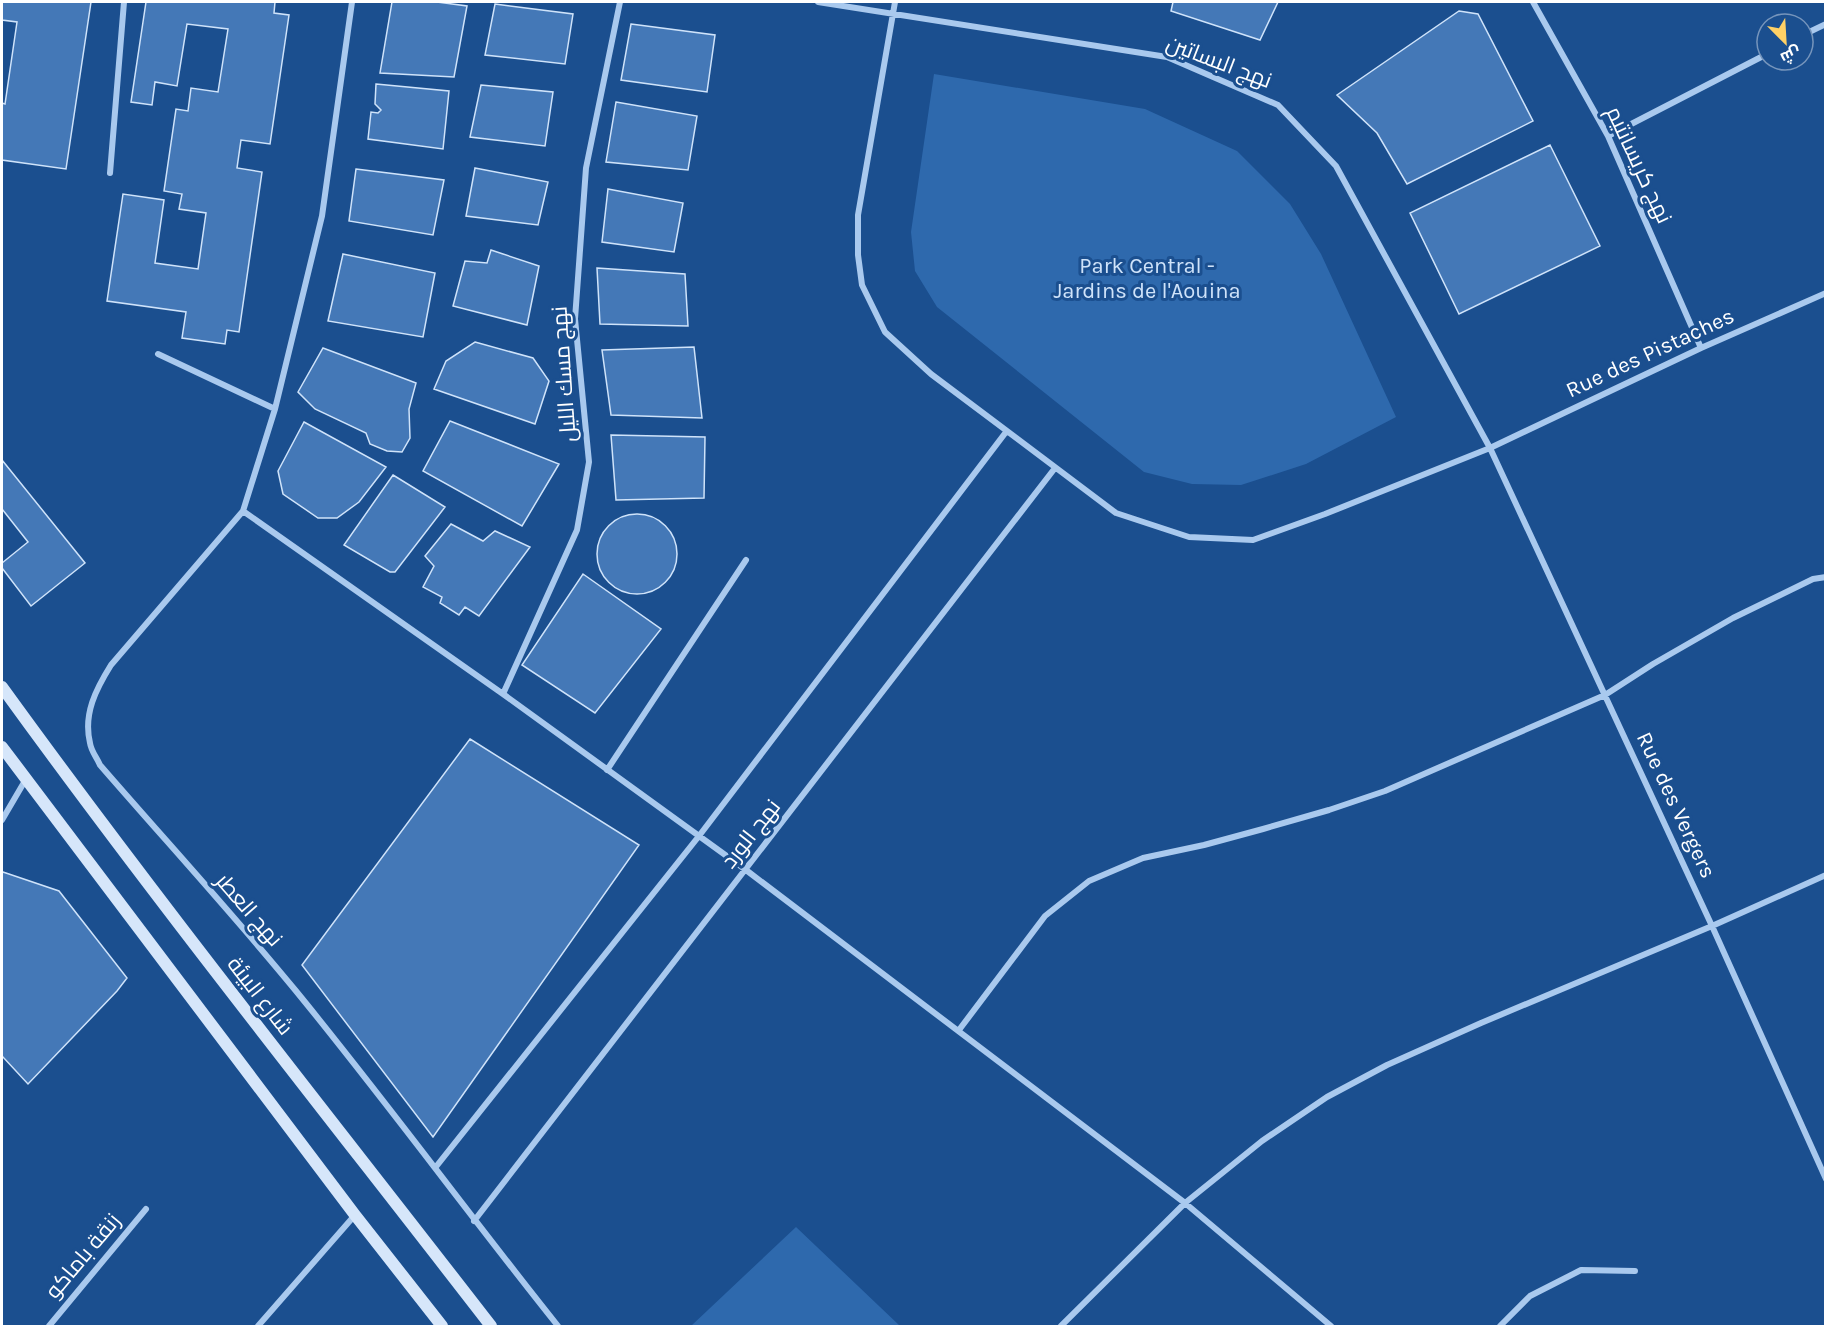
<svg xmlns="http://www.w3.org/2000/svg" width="1827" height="1328" font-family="Karla,Cairo,sans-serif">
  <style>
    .green { fill: #2e69ad }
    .building { fill: #4478b7; stroke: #cfe3fa; stroke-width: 1.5 }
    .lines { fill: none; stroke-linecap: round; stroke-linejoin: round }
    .minor { stroke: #a9c9ee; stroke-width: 6 }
    .secondary { stroke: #d6e6fa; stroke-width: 12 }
    .labels { text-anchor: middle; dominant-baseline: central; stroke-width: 6; stroke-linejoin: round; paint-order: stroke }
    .street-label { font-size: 22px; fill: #fff; stroke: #1b4f8f }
    .park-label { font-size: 22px; fill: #cfe3fa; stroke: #1b4f8f }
  </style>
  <rect width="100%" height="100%" fill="#1b4f8f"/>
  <path class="green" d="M 934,74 L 1145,109 L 1237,151 L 1290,204 L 1321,254 L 1396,417 L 1306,464 L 1241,485 L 1192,484 L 1144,472 L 937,307 L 915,271 L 911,232 Z
    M 796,1227 L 900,1326 L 691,1326 Z"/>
  <path class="building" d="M 2,2 L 91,2 L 66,169 L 2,160 L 2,103 L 5,104 L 17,22 L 2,20 Z
    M 146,2 L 275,2 L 274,13 L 289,15 L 270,144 L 241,140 L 237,168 L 262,172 L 239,332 L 227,330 L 225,344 L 182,338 L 186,312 L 107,301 L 123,194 L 164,200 L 155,263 L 198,269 L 206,213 L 179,209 L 182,194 L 164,191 L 176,109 L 188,111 L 191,88 L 218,92 L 228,29 L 187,24 L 177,86 L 155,82 L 152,105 L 131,102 Z
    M 392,2 L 437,2 L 467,6 L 454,77 L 380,73 Z
    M 1173,2 L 1278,2 L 1260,40 L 1171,11 Z
    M 495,4 L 573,14 L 565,64 L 485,55 Z
    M 1459,11 L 1478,14 L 1533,121 L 1407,184 L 1377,133 L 1337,95 Z
    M 631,24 L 715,35 L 707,92 L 621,80 Z
    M 376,84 L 449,91 L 443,149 L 368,139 L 371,112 L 378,113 L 381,110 L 375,104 Z
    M 481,85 L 553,92 L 545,146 L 470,137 Z
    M 616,102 L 697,116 L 688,170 L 606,162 Z
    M 1550,145 L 1600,246 L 1459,314 L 1410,213 Z
    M 475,168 L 548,182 L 538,225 L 466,216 Z
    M 356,169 L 444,180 L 433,235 L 349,221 Z
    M 608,189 L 683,203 L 674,252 L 602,242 Z
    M 491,250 L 539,266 L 527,325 L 453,306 L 465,261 L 487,263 Z
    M 343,254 L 435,273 L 423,337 L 328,321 Z
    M 597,268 L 685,274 L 688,326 L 600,324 Z
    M 475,342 L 533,358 L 549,381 L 535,424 L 434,389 L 446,361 Z
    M 694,347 L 702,418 L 611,415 L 602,350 Z
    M 323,348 L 416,383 L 409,409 L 410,438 L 402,452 L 387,451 L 370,444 L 366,433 L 315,409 L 298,392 Z
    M 450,421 L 559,464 L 522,526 L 423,471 Z
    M 304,422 L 386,467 L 359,502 L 337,518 L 318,518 L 283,494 L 278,471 Z
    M 611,435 L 705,437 L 704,498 L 616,500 Z
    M 2,460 L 85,563 L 31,606 L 2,568 L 2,563 L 28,542 L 2,509 Z
    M 393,475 L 445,507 L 395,572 L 390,572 L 344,545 Z
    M597 554a40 40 0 1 1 80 0a40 40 0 1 1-80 0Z
    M 451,524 L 483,541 L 495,531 L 530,547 L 479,616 L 465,607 L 459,615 L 440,603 L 442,597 L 423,587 L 434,566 L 425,556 Z
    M 583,574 L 661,629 L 595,713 L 522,665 Z
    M 470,739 L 639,845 L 433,1137 L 302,965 Z
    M 3,872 L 59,891 L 127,978 L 117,991 L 28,1084 L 2,1056 L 2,874 Z"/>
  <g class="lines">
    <path class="minor" d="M 352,2 L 322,216 L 275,409 L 243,511 L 111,665 C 96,689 83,714 90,743 C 91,751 97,758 100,765 C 165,840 233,914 296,991 C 386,1101 470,1216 558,1326
      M 818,2 L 1167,57 L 1278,105 L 1336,166 L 1490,448 L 1712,926 L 1826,1179
      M 895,2 L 858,215 L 858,255 L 862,285 L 885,332 L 931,374 L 1116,513 L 1189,537 L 1253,540 L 1325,514 L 1490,448 L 1701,348 L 1826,293
      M 1533,2 L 1608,136 L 1701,348
      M 1803,35 L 1826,24
      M 1608,136 L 1767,54
      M 110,173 L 124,2
      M 158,354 L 275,409
      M 243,511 L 503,694 L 746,870 L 1185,1203 L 1331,1326
      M 503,694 L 577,530 L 589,462 L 575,319 L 586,168 L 620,2
      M 607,770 L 746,560
      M 2,820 L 26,779
      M 959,1030 L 1045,916 L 1089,881 L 1143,858 L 1204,845 L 1263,829 L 1329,810 L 1385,791 L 1605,695 L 1653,664 L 1733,618 L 1813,579 L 1826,577
      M 435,1168 L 699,836 L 1006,432
      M 474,1221 L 1055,468
      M 49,1326 L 146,1209
      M 258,1326 L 355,1215
      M 1061,1326 L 1185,1203 L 1262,1141 L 1327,1097 L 1387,1065 L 1481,1023 L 1712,926 L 1826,875
      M 1500,1326 L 1530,1296 L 1581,1270 L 1635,1271"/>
    <path class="secondary" d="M 2,687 C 159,904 327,1114 491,1326
      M 2,747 L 355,1215 L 442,1326"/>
  </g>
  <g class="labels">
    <g class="street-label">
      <text transform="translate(1219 62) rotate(21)">نهج البساتين</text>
      <text transform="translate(1639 165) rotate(65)">نهج كريسانتيم</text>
      <text transform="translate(1650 353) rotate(-25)">Rue des Pistaches</text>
      <text transform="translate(564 374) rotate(-94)">نهج مسك الليل</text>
      <text transform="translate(1676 805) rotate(65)">Rue des Vergers</text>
      <text transform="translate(751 834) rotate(-52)">نهج الورد</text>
      <text transform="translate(249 910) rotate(49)">نهج العطر</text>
      <text transform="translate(260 996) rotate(52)">شارع البيئة</text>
      <text transform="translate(83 1256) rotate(-50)">زنقة باماكو</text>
    </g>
    <g class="park-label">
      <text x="1147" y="266">Park Central -<tspan x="1147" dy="25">Jardins de l'Aouina</tspan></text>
    </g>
  </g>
  <rect width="1827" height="1328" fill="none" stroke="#ffffff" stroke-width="6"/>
  <g transform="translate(1785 42) rotate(156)"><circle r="28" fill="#1b4f8f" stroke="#7695bc" stroke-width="1.5"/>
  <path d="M0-4.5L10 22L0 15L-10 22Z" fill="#ffd166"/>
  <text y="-9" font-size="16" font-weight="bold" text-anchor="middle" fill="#ffffff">ش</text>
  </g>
</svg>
